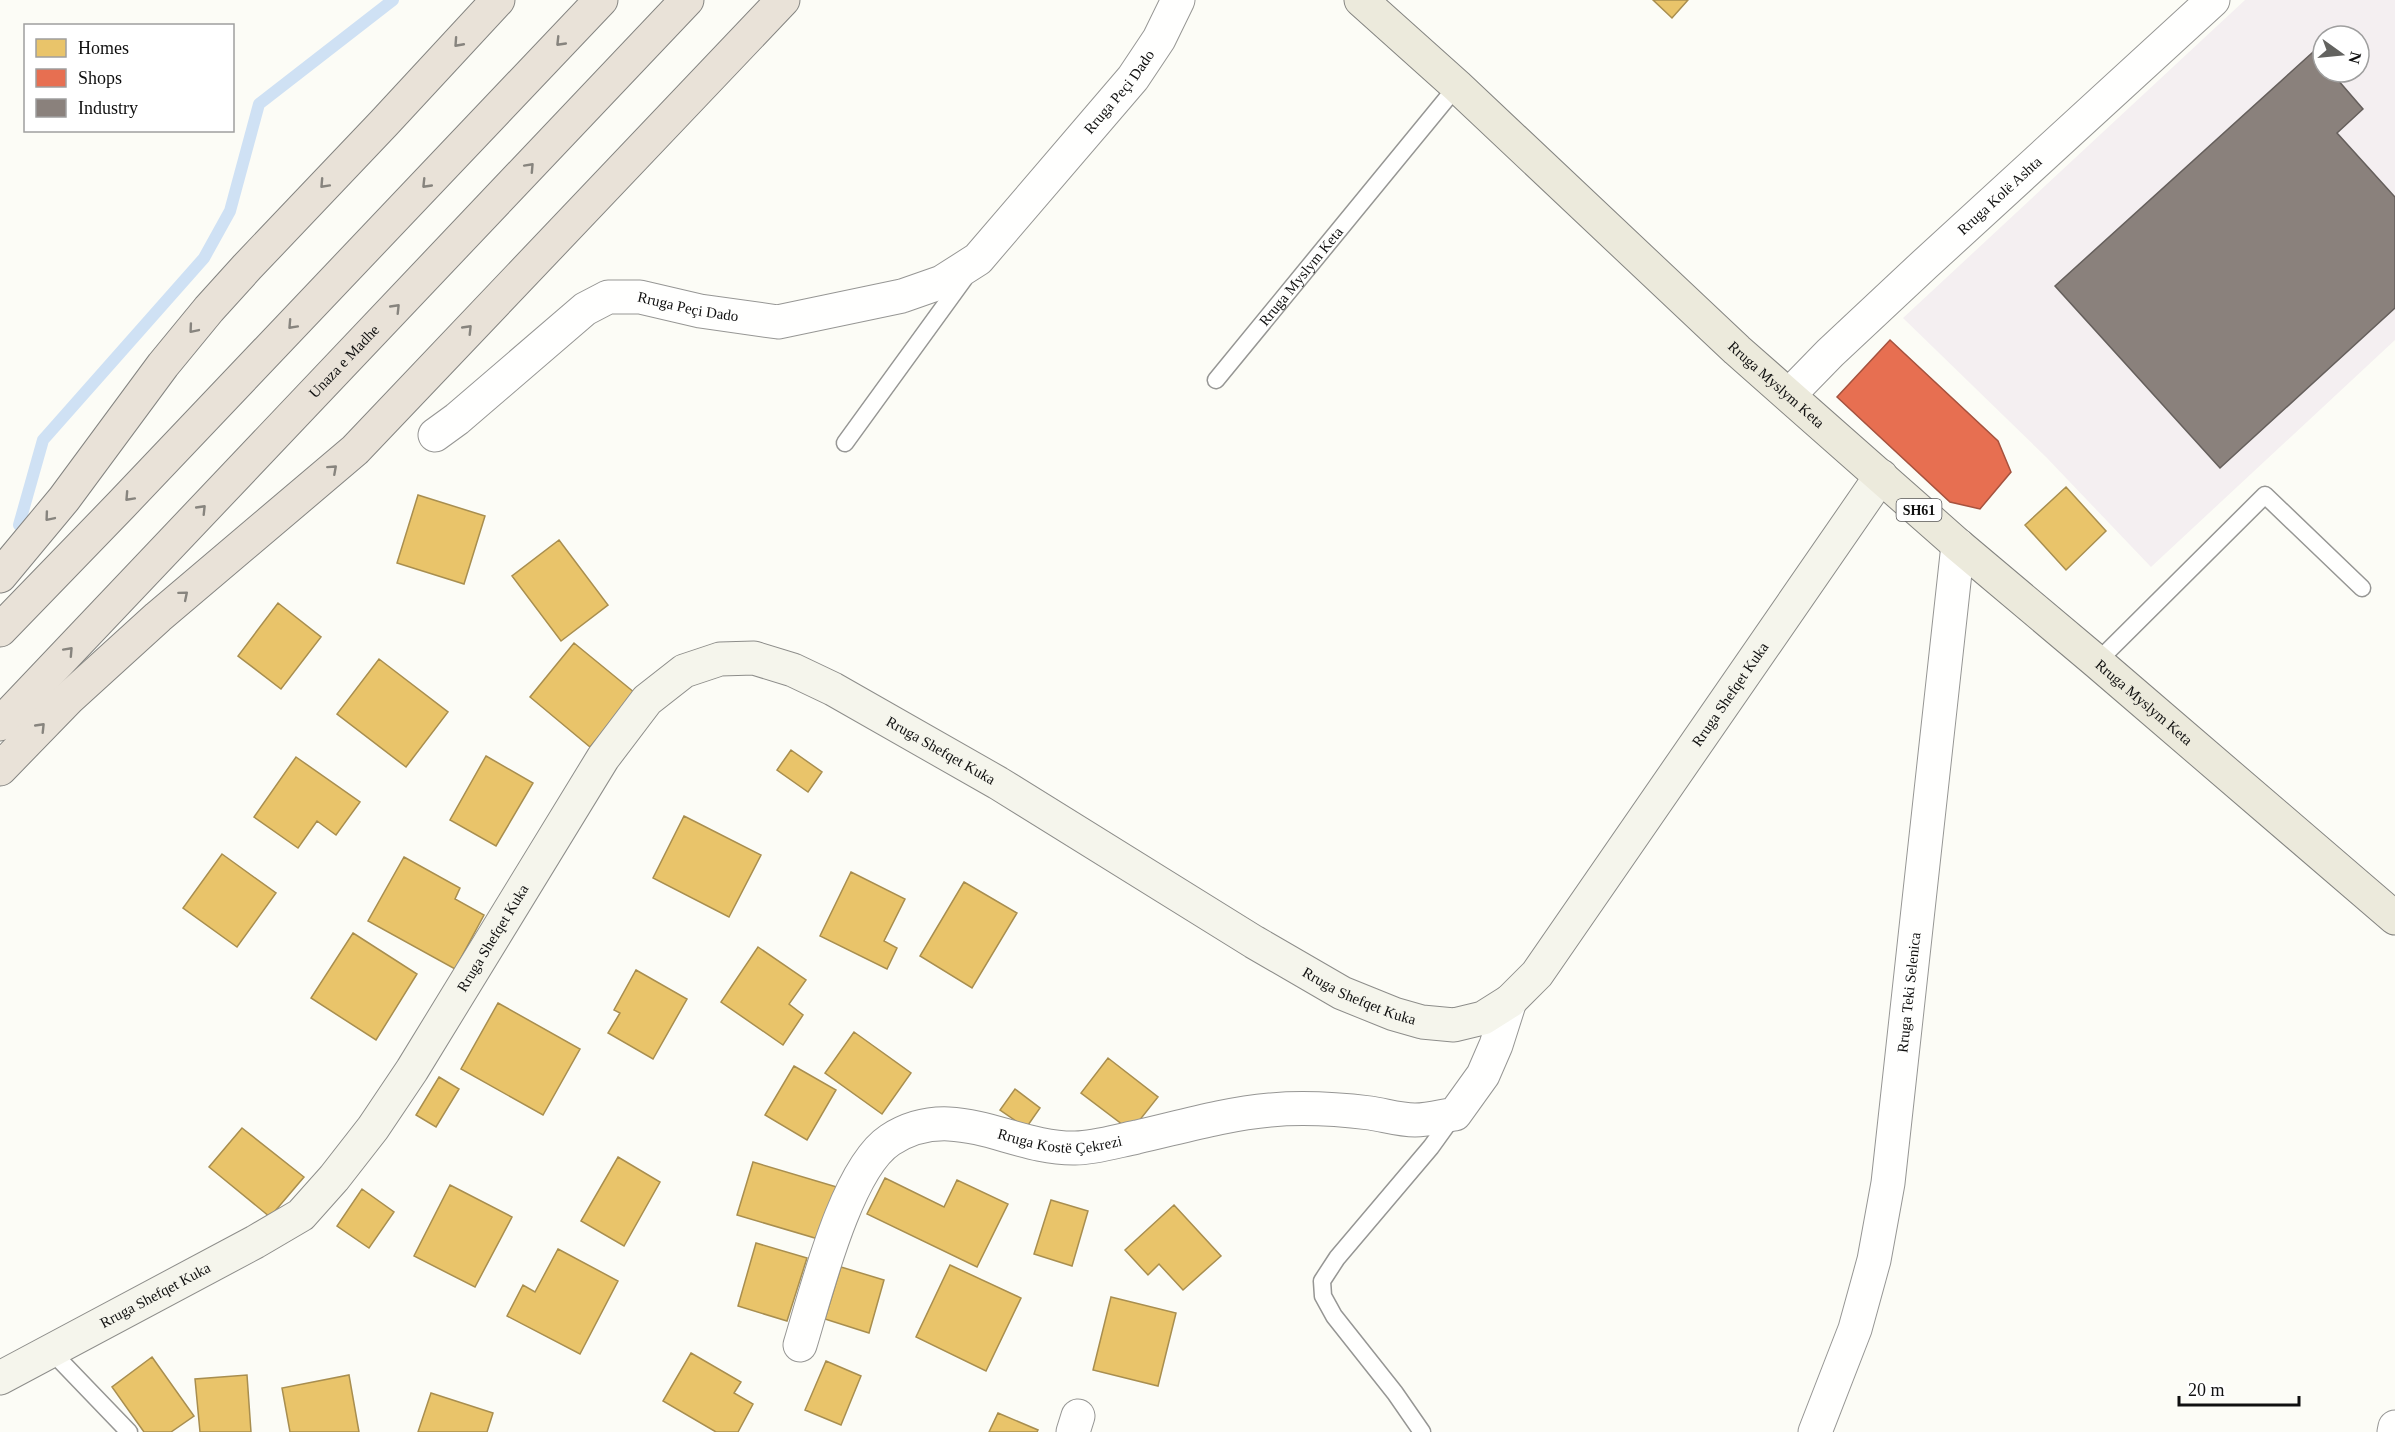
<svg xmlns="http://www.w3.org/2000/svg" width="2395" height="1432" font-family="'Times New Roman',serif">
  <style>
    .industrial { fill: #f4eff1; fill-rule: evenodd }
    .homes { fill: #e9c46a; stroke: #a88e4f; stroke-width: 1.5 }
    .shops { fill: #e76f51; stroke: #a6523e; stroke-width: 1.5 }
    .industry { fill: #8a817c; stroke: #655f5c; stroke-width: 1.5 }
    .lines { fill: none; stroke-linecap: round; stroke-linejoin: round }
    .stream { stroke: #cfe1f4; stroke-width: 12 }
    .lane-casing { stroke: #969694; stroke-width: 19 }
    .street-casing { stroke: #969694; stroke-width: 35 }
    .secondary-casing { stroke: #8d8d8a; stroke-width: 35 }
    .primary-casing { stroke: #848481; stroke-width: 35 }
    .highway-casing { stroke: #848481; stroke-width: 35 }
    .lane { stroke: #fffffe; stroke-width: 16 }
    .street { stroke: #fffffe; stroke-width: 33 }
    .secondary { stroke: #f5f5ec; stroke-width: 33 }
    .primary { stroke: #eceadc; stroke-width: 33 }
    .highway { stroke: #e9e2d8; stroke-width: 33 }
    .oneway { stroke: #87847e }
    .labels { text-anchor: middle; dominant-baseline: central; stroke-width: 6; stroke-linejoin: round; paint-order: stroke }
    .shield { fill: #fff; stroke: #585858; stroke-width: 1.5 }
    .shield-label { font-size: 14px; font-weight: bold; fill: #101010 }
    .street-label { font-size: 15px; fill: #101010; stroke: #fff }
  </style>
  <rect width="100%" height="100%" fill="#fcfcf6"/>
  <path class="industrial" d="M 2245,0 L 2395,0 L 2395,340 L 2151,567 L 2046,457 L 1903,318 ZM 2323,36 L 2359,36 L 2359,72 L 2323,72 Z"/>
  <path class="homes" d="M 1653,0 L 1688,0 L 1672,18 Z
    M 2066,487 L 2106,531 L 2066,570 L 2025,525 Z
    M 418,495 L 485,516 L 464,584 L 397,563 Z
    M 559,540 L 608,605 L 561,641 L 512,576 Z
    M 278,603 L 321,637 L 281,689 L 238,656 Z
    M 574,643 L 635,693 L 590,747 L 530,697 Z
    M 379,659 L 448,712 L 406,767 L 337,714 Z
    M 791,750 L 822,772 L 808,792 L 777,770 Z
    M 486,756 L 533,783 L 496,846 L 450,820 Z
    M 296,757 L 360,802 L 336,835 L 317,821 L 298,848 L 254,817 Z
    M 684,816 L 761,855 L 729,917 L 653,878 Z
    M 222,854 L 276,893 L 237,947 L 183,908 Z
    M 404,857 L 460,888 L 455,899 L 484,915 L 455,969 L 368,921 Z
    M 851,872 L 905,899 L 884,941 L 897,948 L 887,969 L 820,936 Z
    M 964,882 L 1017,913 L 972,988 L 920,956 Z
    M 353,933 L 417,974 L 376,1040 L 311,998 Z
    M 758,947 L 806,980 L 789,1004 L 803,1015 L 783,1045 L 721,1002 Z
    M 636,970 L 687,999 L 653,1059 L 608,1033 L 620,1013 L 614,1010 Z
    M 498,1003 L 580,1049 L 543,1115 L 461,1069 Z
    M 854,1032 L 911,1073 L 882,1114 L 825,1073 Z
    M 1108,1058 L 1158,1097 L 1131,1131 L 1081,1093 Z
    M 794,1066 L 836,1090 L 807,1140 L 765,1115 Z
    M 439,1077 L 459,1089 L 436,1127 L 416,1115 Z
    M 1015,1089 L 1040,1108 L 1026,1128 L 1000,1110 Z
    M 242,1128 L 304,1177 L 270,1217 L 209,1167 Z
    M 618,1157 L 660,1182 L 624,1246 L 581,1221 Z
    M 753,1162 L 840,1188 L 825,1241 L 737,1215 Z
    M 885,1178 L 944,1207 L 957,1180 L 1008,1204 L 977,1267 L 867,1214 Z
    M 450,1185 L 512,1217 L 475,1287 L 414,1256 Z
    M 362,1189 L 394,1212 L 369,1248 L 337,1226 Z
    M 1051,1200 L 1088,1211 L 1072,1266 L 1034,1254 Z
    M 1174,1205 L 1221,1256 L 1183,1290 L 1159,1264 L 1148,1275 L 1125,1250 Z
    M 756,1243 L 807,1258 L 787,1321 L 738,1306 Z
    M 558,1249 L 618,1281 L 580,1354 L 507,1316 L 523,1285 L 535,1292 Z
    M 950,1265 L 1021,1298 L 986,1371 L 916,1337 Z
    M 841,1267 L 884,1280 L 869,1333 L 825,1319 Z
    M 1111,1297 L 1176,1313 L 1158,1386 L 1093,1370 Z
    M 691,1353 L 741,1382 L 734,1393 L 753,1404 L 738,1432 L 716,1432 L 663,1401 Z
    M 152,1357 L 194,1416 L 171,1432 L 144,1432 L 112,1387 Z
    M 826,1361 L 861,1376 L 841,1425 L 805,1410 Z
    M 247,1375 L 251,1432 L 200,1432 L 195,1379 Z
    M 349,1375 L 359,1432 L 290,1432 L 282,1388 Z
    M 431,1393 L 493,1413 L 487,1432 L 418,1432 Z
    M 998,1413 L 1038,1430 L 1037,1432 L 989,1432 Z"/>
  <path class="shops" d="M 1890,340 L 1998,441 L 2011,472 L 1980,509 L 1950,502 L 1837,397 Z"/>
  <path class="industry" d="M 2313,52 L 2323,64 L 2323,72 L 2331,72 L 2363,109 L 2337,133 L 2395,197 L 2395,308 L 2220,468 L 2055,286 Z"/>
  <g class="lines">
    <path class="stream" d="M 19,525 L 43,440 L 204,258 L 230,211 L 259,104 L 393,0"/>
    <defs>
      <g id="lane">
        <path id="s1" d="M 1216,380 L 1457,86"/>
        <path d="M 845,443 L 964,279"/>
        <path d="M 2097,662 L 2265,495 L 2362,588"/>
        <path d="M 52,1352 L 129,1432"/>
        <path d="M 1422,1432 L 1395,1393 L 1334,1316 L 1323,1296 L 1322,1281 L 1337,1258 L 1431,1147 L 1454,1115"/>
      </g>
      <g id="street">
        <path id="s2" d="M 1789,395 L 1830,353 L 1924,265 L 2213,0"/>
        <path id="s3" d="M 435,435 L 457,419 L 585,309 L 608,297 L 640,297 L 700,311 L 778,322 L 902,296 L 942,282 L 978,259 L 1133,78 L 1159,39 L 1178,0"/>
        <path id="s4" d="M 800,1345 C 816,1293 846,1169 890,1140 C 953,1099 1010,1149 1075,1148 C 1095,1148 1117,1141 1137,1137 C 1181,1127 1225,1114 1270,1110 C 1303,1107 1337,1109 1370,1113 C 1384,1115 1400,1120 1415,1120 C 1428,1120 1442,1116 1455,1114 L 1483,1075 L 1496,1045 L 1510,1001"/>
        <path d="M 1073,1432 L 1078,1416"/>
        <path id="s5" d="M 1815,1432 L 1855,1329 L 1874,1260 L 1888,1183 L 1958,545"/>
        <path d="M 2394,1432 L 2395,1427"/>
      </g>
      <g id="secondary">
        <path id="s6" d="M 0,1378 L 255,1242 L 301,1215 L 334,1178 L 373,1128 L 412,1070 L 603,758 L 647,700 L 684,671 L 720,659 L 754,658 L 793,670 L 833,689 L 998,783 L 1254,942 L 1342,993 L 1394,1014 L 1422,1022 L 1454,1025 L 1483,1018 L 1510,1001 L 1537,974 L 1881,476"/>
      </g>
      <g id="primary">
        <path id="s7" d="M 1361,0 L 1457,86 L 1737,350 L 1958,545 L 2097,662 L 2395,918"/>
      </g>
      <g id="highway">
        <path d="M 0,576 L 64,499 L 163,365 L 209,309 L 247,267 L 384,123 L 498,0"/>
        <path d="M 0,630 L 122,504 L 601,0"/>
        <path id="s8" d="M 0,724 L 687,0"/>
        <path d="M 0,769 L 69,698 L 158,617 L 355,450 L 783,0"/>
      </g>
    </defs>
    <use href="#lane" class="lane-casing"/>
    <use href="#street" class="street-casing"/>
    <use href="#secondary" class="secondary-casing"/>
    <use href="#primary" class="primary-casing"/>
    <use href="#highway" class="highway-casing"/>
    <use href="#lane" class="lane"/>
    <use href="#street" class="street"/>
    <use href="#secondary" class="secondary"/>
    <use href="#primary" class="primary"/>
    <use href="#highway" class="highway"/>
  </g>
  <defs><path id="oneway-chevron" d="M-2-3.5L2.5 0L-2 3.5" fill="none" stroke-width="1.6" stroke-linecap="round" stroke-linejoin="round" transform="scale(1.5)"/></defs>
  <g class="oneway">
    <use href="#oneway-chevron" transform="translate(560 42) rotate(134)"/>
    <use href="#oneway-chevron" transform="translate(458 43) rotate(132)"/>
    <use href="#oneway-chevron" transform="translate(530 167) rotate(-47)"/>
    <use href="#oneway-chevron" transform="translate(324 184) rotate(133)"/>
    <use href="#oneway-chevron" transform="translate(426 184) rotate(134)"/>
    <use href="#oneway-chevron" transform="translate(396 308) rotate(-46)"/>
    <use href="#oneway-chevron" transform="translate(292 325) rotate(133)"/>
    <use href="#oneway-chevron" transform="translate(193 329) rotate(130)"/>
    <use href="#oneway-chevron" transform="translate(468 329) rotate(-46)"/>
    <use href="#oneway-chevron" transform="translate(333 469) rotate(-42)"/>
    <use href="#oneway-chevron" transform="translate(129 497) rotate(133)"/>
    <use href="#oneway-chevron" transform="translate(202 509) rotate(-46)"/>
    <use href="#oneway-chevron" transform="translate(49 517) rotate(130)"/>
    <use href="#oneway-chevron" transform="translate(184 595) rotate(-40)"/>
    <use href="#oneway-chevron" transform="translate(69 651) rotate(-47)"/>
    <use href="#oneway-chevron" transform="translate(41 727) rotate(-46)"/>
  </g>
  <g class="labels">
    <rect class="shield" x="1896.5" y="499" width="45" height="22" rx="4.5"/>
    <g class="shield-label">
      <text x="1919" y="510">SH61</text>
    </g>
    <g class="street-label">
      <text stroke="none"><textPath href="#s3" startOffset="825">Rruga Peçi Dado</textPath></text>
      <text stroke="none"><textPath href="#s2" startOffset="290">Rruga Kolë Ashta</textPath></text>
      <text stroke="none"><textPath href="#s1" startOffset="134">Rruga Myslym Keta</textPath></text>
      <text stroke="none"><textPath href="#s3" startOffset="303">Rruga Peçi Dado</textPath></text>
      <text stroke="none"><textPath href="#s8" startOffset="500">Unaza e Madhe</textPath></text>
      <text stroke="none"><textPath href="#s7" startOffset="566">Rruga Myslym Keta</textPath></text>
      <text stroke="none"><textPath href="#s6" startOffset="2318">Rruga Shefqet Kuka</textPath></text>
      <text stroke="none"><textPath href="#s7" startOffset="1052">Rruga Myslym Keta</textPath></text>
      <text stroke="none"><textPath href="#s6" startOffset="1292">Rruga Shefqet Kuka</textPath></text>
      <text stroke="none"><textPath href="#s6" startOffset="680">Rruga Shefqet Kuka</textPath></text>
      <text stroke="none"><textPath href="#s5" startOffset="452">Rruga Teki Selenica</textPath></text>
      <text stroke="none"><textPath href="#s6" startOffset="1778">Rruga Shefqet Kuka</textPath></text>
      <text stroke="none"><textPath href="#s4" startOffset="402">Rruga Kostë Çekrezi</textPath></text>
      <text stroke="none"><textPath href="#s6" startOffset="176">Rruga Shefqet Kuka</textPath></text>
    </g>
  </g>
  <rect x="24" y="24" width="210" height="108" fill="#ffffff" stroke="#9f9f9f" stroke-width="1.5"/>
  <rect x="36" y="39" width="30" height="18" fill="#e9c46a" stroke="#9f9f9f" stroke-width="1.5"/>
  <text x="78" y="54" font-size="18" fill="#101010">Homes</text>
  <rect x="36" y="69" width="30" height="18" fill="#e76f51" stroke="#9f9f9f" stroke-width="1.5"/>
  <text x="78" y="84" font-size="18" fill="#101010">Shops</text>
  <rect x="36" y="99" width="30" height="18" fill="#8a817c" stroke="#9f9f9f" stroke-width="1.5"/>
  <text x="78" y="114" font-size="18" fill="#101010">Industry</text>
  <g transform="translate(2341 54) rotate(105)"><circle r="28" fill="#ffffff" stroke="#9f9f9f" stroke-width="1.5"/>
  <path d="M0-4.5L10 22L0 15L-10 22Z" fill="#636360"/>
  <text y="-9" font-size="16" font-weight="bold" text-anchor="middle" fill="#101010">N</text>
  </g>
  <path d="M2179 1396v9h120v-9" fill="none" stroke="#101010" stroke-width="3"/>
  <text x="2188" y="1396" font-size="18" fill="#101010" stroke="#ffffff" stroke-width="4.5" paint-order="stroke">20 m</text>
</svg>
